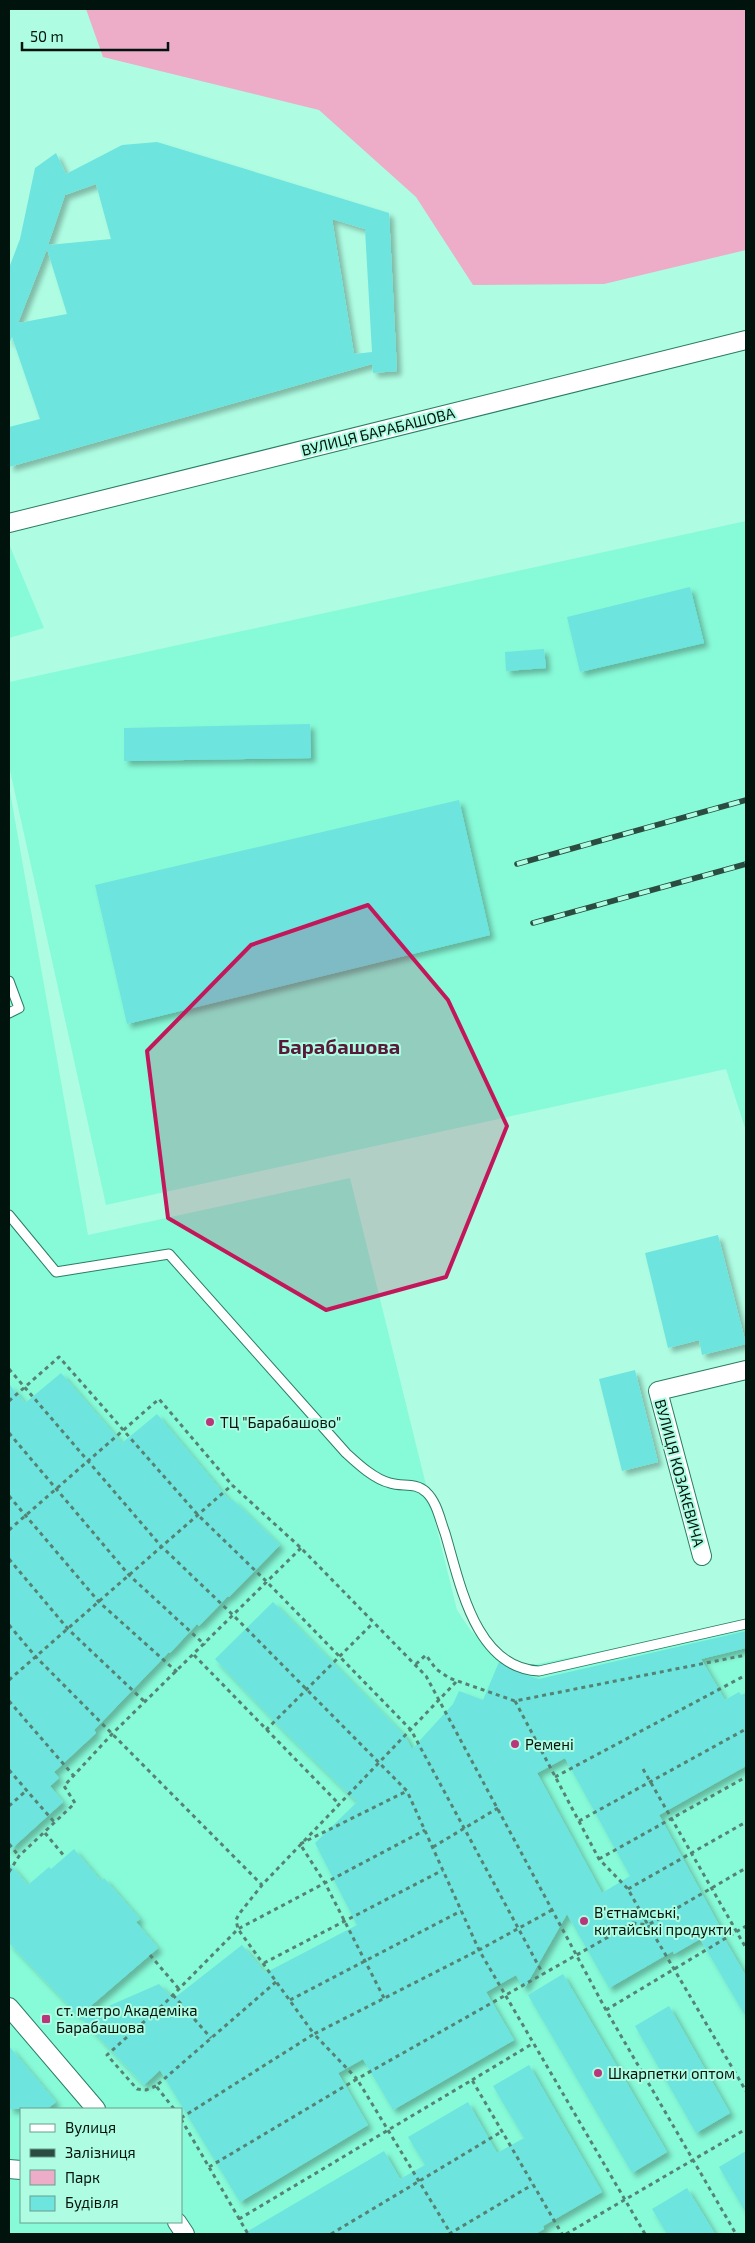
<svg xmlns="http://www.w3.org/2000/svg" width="755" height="2243" font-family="'Exo 2',sans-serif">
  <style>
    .built { fill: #87fad7; fill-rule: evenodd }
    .green { fill: #edacc8 }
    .building { fill: #6ee4df; fill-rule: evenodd; filter: url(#shadow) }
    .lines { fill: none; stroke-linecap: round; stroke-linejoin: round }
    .lane-casing { stroke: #2c7d66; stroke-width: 11 }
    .street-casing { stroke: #2c7d66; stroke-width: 20 }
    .path { stroke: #548373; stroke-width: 3; stroke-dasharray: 4 4; stroke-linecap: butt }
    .lane { stroke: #fff; stroke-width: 9 }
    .street { stroke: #fff; stroke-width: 18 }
    .rail-casing { stroke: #2a4c41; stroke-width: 5.5 }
    .rail { stroke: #aefde2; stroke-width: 4; stroke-dasharray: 11; stroke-linecap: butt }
    .marked { fill: #c2185b; fill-opacity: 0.2; stroke: #c2185b; stroke-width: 4; stroke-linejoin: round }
    .poi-dot { fill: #b9367d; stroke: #aefde2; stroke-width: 2 }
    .labels { text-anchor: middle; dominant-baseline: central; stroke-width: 4; stroke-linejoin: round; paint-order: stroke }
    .street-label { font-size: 15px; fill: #00130d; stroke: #aefde2 }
    .poi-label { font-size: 15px; fill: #00130d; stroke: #aefde2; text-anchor: start }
    .district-label { font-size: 20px; font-weight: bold; fill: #58193a; stroke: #aefde2 }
  </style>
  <defs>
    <filter id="shadow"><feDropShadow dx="4.5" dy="4.5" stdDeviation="2.5" flood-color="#0004"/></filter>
  </defs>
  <rect width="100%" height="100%" fill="#aefde2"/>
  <path class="built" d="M 746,521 L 746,1131 L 726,1069 L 106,1205 L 9,766 L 9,682 Z
    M 9,544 L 44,628 L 9,638 Z
    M 9,786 L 88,1235 L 350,1178 L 457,1610 L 471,1631 L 495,1653 L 522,1667 L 746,1622 L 746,2234 L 9,2234 ZM 21,2109 L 181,2109 L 181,2222 L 21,2222 Z"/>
  <path class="green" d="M 86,9 L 746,9 L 746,250 L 604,284 L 473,285 L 416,197 L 319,110 L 103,57 Z"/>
  <path class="building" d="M 157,142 L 389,213 L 397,371 L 373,373 L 372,364 L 9,467 L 9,427 L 40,419 L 12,337 L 9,344 L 9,268 L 20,239 L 35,168 L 56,153 L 66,174 L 122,145 ZM 96,184 L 111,239 L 48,245 L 65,195 ZM 332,219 L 365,229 L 372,352 L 354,354 ZM 47,249 L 67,314 L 18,323 Z
    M 690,587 L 704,643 L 580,672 L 567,617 Z
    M 544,649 L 546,668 L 506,671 L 505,652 Z
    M 310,724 L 311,758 L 124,761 L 124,728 Z
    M 459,800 L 490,935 L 127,1024 L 95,885 Z
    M 718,1235 L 746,1344 L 702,1355 L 699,1340 L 668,1348 L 645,1253 Z
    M 635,1370 L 658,1462 L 622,1471 L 599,1379 Z
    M 61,1373 L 122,1443 L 157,1414 L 230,1501 L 232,1499 L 280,1545 L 229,1597 L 228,1596 L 199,1626 L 197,1624 L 170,1653 L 169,1652 L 94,1730 L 96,1733 L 54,1772 L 59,1778 L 50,1786 L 63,1802 L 9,1851 L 9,1384 L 25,1403 Z
    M 273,1602 L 405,1736 L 412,1749 L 453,1704 L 459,1691 L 483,1700 L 499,1662 L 516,1672 L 539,1679 L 746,1631 L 746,1648 L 701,1659 L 725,1700 L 739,1692 L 741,1695 L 746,1693 L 746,1766 L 659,1815 L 720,1927 L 718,1928 L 746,1976 L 746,2017 L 700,1939 L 674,1954 L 673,1951 L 609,1988 L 567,1914 L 524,1989 L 516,1975 L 486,1992 L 514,2040 L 393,2110 L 363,2059 L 338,2073 L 368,2125 L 240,2202 L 160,2070 L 144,2085 L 81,2018 L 159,1984 L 173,1999 L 242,1945 L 265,1973 L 357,1925 L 315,1843 L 357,1802 L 283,1730 L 215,1659 ZM 565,1758 L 630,1876 L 602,1893 L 537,1773 Z
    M 74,1849 L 101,1881 L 104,1878 L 140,1919 L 136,1922 L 158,1948 L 79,2016 L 9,1943 L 9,1863 L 28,1885 L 49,1867 L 51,1869 Z
    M 563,1974 L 667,2152 L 632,2173 L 528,1995 Z
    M 669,2006 L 730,2113 L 696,2133 L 635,2026 Z
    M 9,2046 L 56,2102 L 47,2109 L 9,2109 Z
    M 529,2065 L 602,2192 L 543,2226 L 544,2229 L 535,2234 L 243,2234 L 384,2151 L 400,2179 L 425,2165 L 408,2137 L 468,2102 L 497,2153 L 524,2138 L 493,2086 Z
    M 746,2151 L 746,2213 L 719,2167 Z
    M 687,2188 L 715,2234 L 667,2234 L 652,2209 Z"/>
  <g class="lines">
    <defs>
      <path id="lane" d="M 9,981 L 19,1008 L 9,1013
        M 9,1215 L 56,1272 L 169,1254 L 346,1453 C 358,1464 374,1479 390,1483 C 402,1487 416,1482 426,1492 C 437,1502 440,1520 445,1533 C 460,1583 475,1668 539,1671 L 746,1624"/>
      <path id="street" d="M 9,523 L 746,340
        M 702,1556 L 658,1391 L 746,1370
        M 9,2007 L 96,2109
        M 9,2169 L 21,2170
        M 177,2222 L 185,2234"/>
    </defs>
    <use href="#lane" class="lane-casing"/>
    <use href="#street" class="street-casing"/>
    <path class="path" d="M 9,1369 L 161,1546 L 234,1616 L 407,1791 L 479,1950 L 645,2234
      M 9,1401 L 59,1357 L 198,1515 L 267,1582 L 411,1730 L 543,1974 L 633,1923 L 648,1925 L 746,2091
      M 9,1433 L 129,1575 L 205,1645
      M 9,1496 L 99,1602 L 177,1672
      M 9,1530 L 159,1399 L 232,1485 L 301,1548 L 426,1676 L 606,2010 L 736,2234
      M 9,1559 L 68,1629 L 145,1702
      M 9,1625 L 36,1657 L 262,1885
      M 194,1655 L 339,1804
      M 416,1664 L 426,1655 L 436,1669 L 449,1678 L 515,1701 L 746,1655
      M 9,1680 L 232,1485
      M 456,1682 L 262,1885 L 239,1914 L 236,1920 L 238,1929 L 314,2034 L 479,1950 L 552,1910
      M 9,1701 L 73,1775
      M 515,1701 L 599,1859 L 628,1889 L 648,1925 L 746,1868
      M 266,1730 L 373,1623
      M 643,1769 L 746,1948
      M 9,1770 L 55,1823
      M 555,1777 L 746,1675
      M 9,1806 L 27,1790
      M 579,1821 L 746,1729
      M 45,1833 L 65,1857
      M 9,1844 L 19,1856
      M 433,1847 L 498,1808
      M 599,1859 L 746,1777
      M 9,1872 L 19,1856 L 75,1803 L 64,1786 L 113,1733 L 301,1548
      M 628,1889 L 746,1822
      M 150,1955 L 179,1989
      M 264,1963 L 443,1870
      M 173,1995 L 211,2038
      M 384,1998 L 325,1883 L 300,1844 L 407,1791
      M 290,2000 L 461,1911
      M 606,2010 L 746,1926
      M 472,2080 L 532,2044
      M 156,2086 L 146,2090 L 137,2089 L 107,2055 L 166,2002 L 238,1929 L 425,1830
      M 174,2109 L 156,2086 L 277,1981
      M 181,2118 L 314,2034 L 357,2079 L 543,1974
      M 181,2119 L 248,2234
      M 209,2167 L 357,2079 L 451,2234
      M 239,2219 L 472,2080 L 562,2234
      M 331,2234 L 501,2132
      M 449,2234 L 532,2185
      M 566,2234 L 746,2129"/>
    <use href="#lane" class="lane"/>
    <use href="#street" class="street"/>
    <defs>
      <path id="rail" d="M 517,864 L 746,800
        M 533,923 L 746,864"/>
    </defs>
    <use href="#rail" class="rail-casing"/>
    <use href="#rail" class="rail"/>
  </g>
  <path class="marked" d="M 368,905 L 448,1000 L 507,1126 L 446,1277 L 326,1310 L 168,1218 L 147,1051 L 251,945 Z"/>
  <g class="poi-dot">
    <circle cx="210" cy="1422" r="5"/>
    <circle cx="515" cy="1744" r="5"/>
    <circle cx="584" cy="1921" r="5"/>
    <rect x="41" y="2014" width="10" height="10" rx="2.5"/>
    <circle cx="598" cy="2073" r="5"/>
  </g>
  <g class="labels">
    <g class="street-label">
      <text transform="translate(378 431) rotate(-14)">ВУЛИЦЯ БАРАБАШОВА</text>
      <text transform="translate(680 1473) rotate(75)">ВУЛИЦЯ КОЗАКЕВИЧА</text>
    </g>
    <g class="poi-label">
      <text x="220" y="1422">ТЦ "Барабашово"</text>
      <text x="525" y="1744">Ремені</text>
      <text x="594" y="1912">В'єтнамські,<tspan x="594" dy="17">китайські продукти</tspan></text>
      <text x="56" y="2010">ст. метро Академіка<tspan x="56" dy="17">Барабашова</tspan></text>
      <text x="608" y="2073">Шкарпетки оптом</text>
    </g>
    <g class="district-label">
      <text x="339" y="1046">Барабашова</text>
    </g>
  </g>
  <rect width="755" height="2243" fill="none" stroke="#00130d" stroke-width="20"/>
  <rect x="20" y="2108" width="162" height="115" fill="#aefde2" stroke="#689f8d"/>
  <rect x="30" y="2124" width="25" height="8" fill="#ffffff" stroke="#689f8d"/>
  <text x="65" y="2133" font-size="15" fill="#00130d">Вулиця</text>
  <rect x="30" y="2149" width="25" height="8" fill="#2a4c41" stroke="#689f8d"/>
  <text x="65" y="2158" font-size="15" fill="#00130d">Залізниця</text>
  <rect x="30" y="2170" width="25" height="15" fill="#edacc8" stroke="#689f8d"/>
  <text x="65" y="2183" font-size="15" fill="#00130d">Парк</text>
  <rect x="30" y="2196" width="25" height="15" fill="#6ee4df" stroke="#689f8d"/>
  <text x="65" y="2208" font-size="15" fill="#00130d">Будівля</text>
  <path d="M22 42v8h146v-8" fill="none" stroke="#00130d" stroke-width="2.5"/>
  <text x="30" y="42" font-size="15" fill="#00130d" stroke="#aefde2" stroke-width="4" paint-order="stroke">50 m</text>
</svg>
